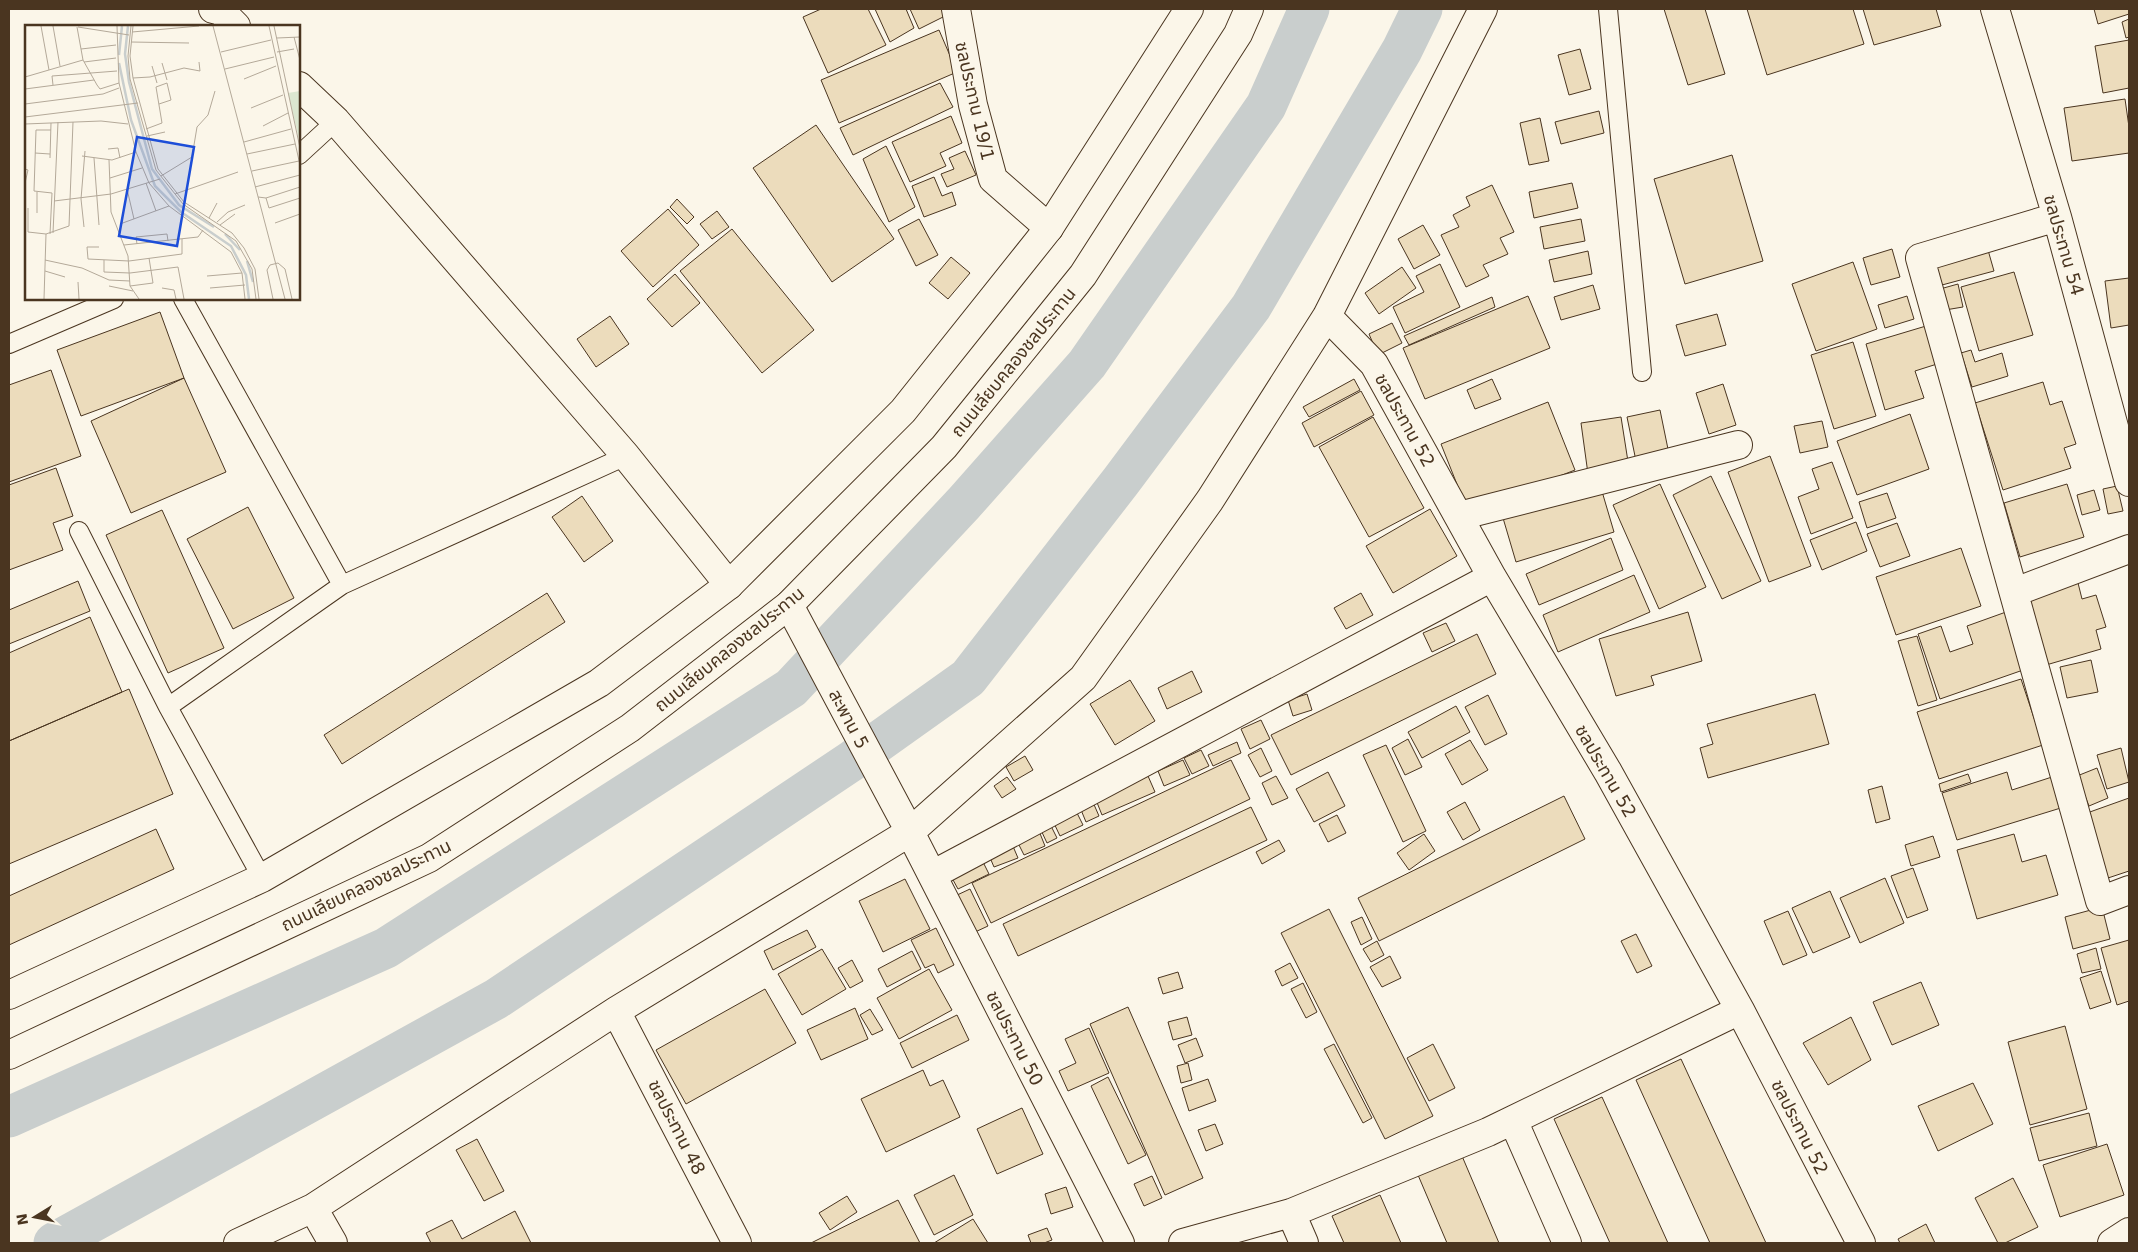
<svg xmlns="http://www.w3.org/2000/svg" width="2138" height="1252" font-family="'DejaVu Sans','Noto Sans Thai',sans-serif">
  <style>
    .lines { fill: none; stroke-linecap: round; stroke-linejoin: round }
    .canal { stroke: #c9cecd; stroke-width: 41 }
    .building { fill: #ecdcbc; stroke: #4a3520 }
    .lane-casing { stroke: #4a3520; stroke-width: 20 }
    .street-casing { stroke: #4a3520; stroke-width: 30 }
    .secondary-casing { stroke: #4a3520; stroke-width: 30 }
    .lane { stroke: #fbf6e9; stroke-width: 18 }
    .street { stroke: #fbf6e9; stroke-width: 28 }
    .secondary { stroke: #fbf6e9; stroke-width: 28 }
    .labels { text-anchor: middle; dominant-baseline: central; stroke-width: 4; stroke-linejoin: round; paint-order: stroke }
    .street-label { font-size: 18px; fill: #4a3520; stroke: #fbf6e9 }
    .inset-river { fill: none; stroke: #c9cecd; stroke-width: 2.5 }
    .inset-road { fill: none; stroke: #b4a999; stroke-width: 1 }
    .view { fill: #1d4ed8; fill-opacity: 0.15; stroke: #1d4ed8; stroke-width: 2.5 }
    .inset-edge { fill: none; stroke: #4a3520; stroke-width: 2.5 }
  </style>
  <rect width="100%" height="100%" fill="#fbf6e9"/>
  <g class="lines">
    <path class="canal" d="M 9,1117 L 386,948 L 791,688 L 964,503 L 1087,364 L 1266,106 L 1309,9
      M 54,1243 L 496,999 L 853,760 L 968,678 L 1121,481 L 1251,307 L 1402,50 L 1422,9"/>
  </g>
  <path class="building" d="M 821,9 L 868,9 L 886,45 L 828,73 L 803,17 Z
    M 875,9 L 906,9 L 914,28 L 890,42 Z
    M 910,9 L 947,9 L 949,14 L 919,29 Z
    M 1664,9 L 1705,9 L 1725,74 L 1688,85 Z
    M 1747,9 L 1853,9 L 1864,44 L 1767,75 Z
    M 1863,9 L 1936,9 L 1941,26 L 1874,45 Z
    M 2094,9 L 2129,9 L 2129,14 L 2098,24 Z
    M 2129,19 L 2129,37 L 2126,38 L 2122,22 Z
    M 939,30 L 957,72 L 839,123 L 821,80 Z
    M 2129,40 L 2129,88 L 2103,93 L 2095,46 Z
    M 1580,49 L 1591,89 L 1569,95 L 1558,55 Z
    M 940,83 L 953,107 L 853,155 L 840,128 Z
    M 2125,99 L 2129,127 L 2129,153 L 2072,161 L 2064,108 Z
    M 1599,111 L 1604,133 L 1561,144 L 1555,122 Z
    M 951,116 L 962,143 L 940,153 L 946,166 L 910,182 L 892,142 Z
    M 1540,118 L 1549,161 L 1529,165 L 1520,123 Z
    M 816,125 L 894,239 L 832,282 L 753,168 Z
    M 886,146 L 915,207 L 889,222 L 863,159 Z
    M 965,151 L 976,175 L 947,187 L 941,174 L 954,169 L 949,158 Z
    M 1732,155 L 1763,261 L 1685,284 L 1654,179 Z
    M 934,177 L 942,196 L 952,192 L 956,205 L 924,217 L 912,186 Z
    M 1572,183 L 1578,208 L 1534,218 L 1529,192 Z
    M 1492,185 L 1514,232 L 1500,238 L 1508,254 L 1483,265 L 1489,276 L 1466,287 L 1441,235 L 1459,227 L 1453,215 L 1470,206 L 1466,197 Z
    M 677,199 L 694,217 L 687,224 L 670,207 Z
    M 668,209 L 699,245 L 653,287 L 621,251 Z
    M 717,211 L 729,227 L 712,239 L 700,224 Z
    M 919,219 L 938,255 L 916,266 L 898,230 Z
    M 1581,219 L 1585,241 L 1544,249 L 1540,227 Z
    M 1423,225 L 1440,255 L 1414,269 L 1398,239 Z
    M 732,229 L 814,330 L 762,373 L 680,271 Z
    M 1892,249 L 1900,277 L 1871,285 L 1863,258 Z
    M 1988,250 L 1994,271 L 1942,285 L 1936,264 Z
    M 1588,251 L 1592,274 L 1554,282 L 1549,260 Z
    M 951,257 L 970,273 L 948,299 L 929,283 Z
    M 1853,262 L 1877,329 L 1816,351 L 1792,284 Z
    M 1440,264 L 1460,307 L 1405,333 L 1393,307 L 1424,292 L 1416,276 Z
    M 1402,267 L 1416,288 L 1379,314 L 1365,293 Z
    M 2014,272 L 2033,335 L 1979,351 L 1961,287 Z
    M 675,274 L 700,303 L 672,327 L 647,299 Z
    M 2129,278 L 2129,325 L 2111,328 L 2105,281 Z
    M 1958,284 L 1963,307 L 1945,310 L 1940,289 Z
    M 1593,285 L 1600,309 L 1561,320 L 1554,297 Z
    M 1528,296 L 1550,348 L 1425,399 L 1403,348 Z
    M 1907,296 L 1914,319 L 1885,328 L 1878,305 Z
    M 1492,297 L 1495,307 L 1409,345 L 1404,336 Z
    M 160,312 L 184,378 L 81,416 L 57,350 Z
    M 1717,314 L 1726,345 L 1685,356 L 1676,325 Z
    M 610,316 L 629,344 L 596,367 L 577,339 Z
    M 1392,323 L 1402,343 L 1378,355 L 1369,334 Z
    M 1926,326 L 1937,364 L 1915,371 L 1924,398 L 1885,410 L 1866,344 Z
    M 1853,342 L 1876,416 L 1834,429 L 1811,355 Z
    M 1971,350 L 1975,362 L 2002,353 L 2008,376 L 1972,387 L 1961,353 Z
    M 51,370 L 81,456 L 9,482 L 9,385 Z
    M 184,378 L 226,472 L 131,513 L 91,421 Z
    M 1354,379 L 1360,390 L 1309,417 L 1303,407 Z
    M 1492,379 L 1501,399 L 1475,409 L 1467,390 Z
    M 2043,382 L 2050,405 L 2062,401 L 2076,444 L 2064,448 L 2071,468 L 2003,490 L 1975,403 Z
    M 1723,384 L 1736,425 L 1709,434 L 1696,393 Z
    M 1361,391 L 1374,415 L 1314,447 L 1302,423 Z
    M 1548,402 L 1575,470 L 1468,512 L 1441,444 Z
    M 1660,410 L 1669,454 L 1636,461 L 1627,417 Z
    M 1910,414 L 1929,469 L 1857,495 L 1837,441 Z
    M 1373,417 L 1424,508 L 1369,537 L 1319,447 Z
    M 1621,417 L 1629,468 L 1588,474 L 1581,423 Z
    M 1822,421 L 1828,447 L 1800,453 L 1794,426 Z
    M 1770,456 L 1811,566 L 1769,582 L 1728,472 Z
    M 1832,462 L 1853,518 L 1811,534 L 1798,497 L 1819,489 L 1812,469 Z
    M 56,468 L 73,516 L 53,523 L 63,550 L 9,570 L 9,485 Z
    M 1711,476 L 1761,581 L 1722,599 L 1673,495 Z
    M 1660,484 L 1706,587 L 1659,609 L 1613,505 Z
    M 2067,484 L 2084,537 L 2020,557 L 2004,503 Z
    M 2117,486 L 2123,511 L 2108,514 L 2103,489 Z
    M 1601,488 L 1614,532 L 1516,562 L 1503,518 Z
    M 2094,490 L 2100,510 L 2082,515 L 2077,495 Z
    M 1887,493 L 1896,518 L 1867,528 L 1859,502 Z
    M 582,496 L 613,541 L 584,562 L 552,517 Z
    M 248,507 L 294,598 L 233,629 L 187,539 Z
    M 1430,509 L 1457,556 L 1393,593 L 1366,546 Z
    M 162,510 L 224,648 L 168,673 L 106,535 Z
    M 1856,522 L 1867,551 L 1822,570 L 1810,540 Z
    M 1897,523 L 1910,556 L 1880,567 L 1867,534 Z
    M 1611,538 L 1623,570 L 1539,605 L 1526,574 Z
    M 1961,548 L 1981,606 L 1896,635 L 1876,577 Z
    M 1634,575 L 1650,612 L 1558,652 L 1543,615 Z
    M 78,581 L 90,611 L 9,644 L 9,610 Z
    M 2078,583 L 2082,599 L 2096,595 L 2106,627 L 2096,630 L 2101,649 L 2046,665 L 2027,597 Z
    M 547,593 L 565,622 L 342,764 L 324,735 Z
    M 1361,593 L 1373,615 L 1346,629 L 1334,608 Z
    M 1688,612 L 1702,661 L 1651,676 L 1654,685 L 1616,696 L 1599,639 Z
    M 2006,612 L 2026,669 L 1940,699 L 1918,634 L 1941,626 L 1950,652 L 1973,644 L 1967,626 Z
    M 90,617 L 122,692 L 9,741 L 9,653 Z
    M 1446,623 L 1455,641 L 1432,652 L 1423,633 Z
    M 1477,634 L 1496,674 L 1291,775 L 1271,735 Z
    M 1917,636 L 1937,700 L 1918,706 L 1898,641 Z
    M 2091,660 L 2098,692 L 2067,698 L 2060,667 Z
    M 1192,671 L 1202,692 L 1167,709 L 1158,688 Z
    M 2021,679 L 2043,745 L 1939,779 L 1917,712 Z
    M 1130,680 L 1155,721 L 1115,745 L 1090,704 Z
    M 129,689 L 173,794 L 9,864 L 9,741 Z
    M 1307,694 L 1312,710 L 1293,716 L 1288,700 Z
    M 1815,694 L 1829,744 L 1708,778 L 1700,748 L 1713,744 L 1707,724 Z
    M 1488,695 L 1507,734 L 1485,745 L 1465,707 Z
    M 1456,706 L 1470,732 L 1422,758 L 1408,732 Z
    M 1261,720 L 1270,739 L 1250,749 L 1241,729 Z
    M 1408,739 L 1422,767 L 1405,775 L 1392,748 Z
    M 1470,740 L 1488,770 L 1462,785 L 1445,754 Z
    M 1237,742 L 1241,753 L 1213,766 L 1208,755 Z
    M 1386,745 L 1426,831 L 1403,842 L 1363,755 Z
    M 1261,748 L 1272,771 L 1260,777 L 1248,755 Z
    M 2121,748 L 2129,782 L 2107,789 L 2097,755 Z
    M 1201,750 L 1209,766 L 1192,774 L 1184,758 Z
    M 1025,756 L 1033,770 L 1014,781 L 1006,767 Z
    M 1183,760 L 1190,775 L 1164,786 L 1158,771 Z
    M 1231,760 L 1250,799 L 991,923 L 972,883 Z
    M 2097,768 L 2108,798 L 2089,806 L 2077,776 Z
    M 1328,772 L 1345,806 L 1314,822 L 1296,789 Z
    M 2007,772 L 2012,790 L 2055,776 L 2064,807 L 1957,840 L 1942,793 Z
    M 1968,774 L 1971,782 L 1941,792 L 1939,784 Z
    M 1148,776 L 1155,792 L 1102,815 L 1096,800 Z
    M 1276,776 L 1288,798 L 1272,805 L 1262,783 Z
    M 1007,777 L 1016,789 L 1002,798 L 994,786 Z
    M 1882,786 L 1890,819 L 1876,823 L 1868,790 Z
    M 1564,796 L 1585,839 L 1379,941 L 1358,898 Z
    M 2129,798 L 2129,871 L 2108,878 L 2087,813 Z
    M 1092,800 L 1099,816 L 1086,822 L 1079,805 Z
    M 1465,802 L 1480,830 L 1463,840 L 1447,812 Z
    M 1251,807 L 1267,840 L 1018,956 L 1003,924 Z
    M 1075,809 L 1083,825 L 1060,836 L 1052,819 Z
    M 1337,815 L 1346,833 L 1328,842 L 1319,824 Z
    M 1050,824 L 1057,838 L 1047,843 L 1040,828 Z
    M 156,829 L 174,869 L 9,945 L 9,896 Z
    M 1039,831 L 1045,846 L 1024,855 L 1017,841 Z
    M 1424,834 L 1435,851 L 1409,870 L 1397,853 Z
    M 2014,834 L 2022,862 L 2046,855 L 2058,895 L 1977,919 L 1957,850 Z
    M 1933,836 L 1940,857 L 1911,866 L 1905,845 Z
    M 1279,840 L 1285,851 L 1262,864 L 1256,852 Z
    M 1012,844 L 1018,858 L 994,867 L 988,853 Z
    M 983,862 L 989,874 L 958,889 L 952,878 Z
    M 1913,868 L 1928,910 L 1907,918 L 1891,876 Z
    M 1885,878 L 1904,923 L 1860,943 L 1840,898 Z
    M 905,879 L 930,929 L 883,952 L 859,901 Z
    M 970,889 L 988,926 L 973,933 L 955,896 Z
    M 1830,891 L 1850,937 L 1813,953 L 1792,908 Z
    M 2102,907 L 2110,939 L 2073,949 L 2065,917 Z
    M 1329,909 L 1433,1116 L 1385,1139 L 1281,933 Z
    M 1788,911 L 1807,955 L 1783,965 L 1764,921 Z
    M 1362,917 L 1372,939 L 1361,945 L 1351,922 Z
    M 936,928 L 954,965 L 938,973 L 934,964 L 925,968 L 911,940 Z
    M 807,930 L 816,947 L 773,970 L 764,951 Z
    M 1636,934 L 1652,966 L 1637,973 L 1621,941 Z
    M 2129,940 L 2129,1001 L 2117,1005 L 2101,948 Z
    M 1377,941 L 1384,955 L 1371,962 L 1363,949 Z
    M 2096,948 L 2101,969 L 2082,973 L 2077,954 Z
    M 822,949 L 846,989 L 802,1015 L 778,974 Z
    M 912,951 L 921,969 L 887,987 L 878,969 Z
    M 1390,956 L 1401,978 L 1382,987 L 1370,967 Z
    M 852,960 L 863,981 L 850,988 L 838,968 Z
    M 1290,963 L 1298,978 L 1282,986 L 1275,971 Z
    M 929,969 L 952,1010 L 899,1039 L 877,998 Z
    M 2101,971 L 2111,1002 L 2090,1009 L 2080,978 Z
    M 1178,972 L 1183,988 L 1163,994 L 1158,978 Z
    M 1921,982 L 1939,1025 L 1892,1045 L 1873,1002 Z
    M 1303,983 L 1317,1012 L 1306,1018 L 1291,989 Z
    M 765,989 L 796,1043 L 686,1104 L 656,1050 Z
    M 1128,1007 L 1203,1178 L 1165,1195 L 1090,1024 Z
    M 855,1008 L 868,1039 L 821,1060 L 807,1030 Z
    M 870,1009 L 883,1030 L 872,1035 L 860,1015 Z
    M 957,1015 L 969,1040 L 912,1068 L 900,1043 Z
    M 1187,1017 L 1192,1035 L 1173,1040 L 1168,1022 Z
    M 1851,1017 L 1871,1060 L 1828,1085 L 1803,1043 Z
    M 2065,1026 L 2087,1109 L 2030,1125 L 2008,1042 Z
    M 1089,1028 L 1109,1073 L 1068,1091 L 1059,1071 L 1076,1063 L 1065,1039 Z
    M 1196,1038 L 1203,1056 L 1185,1063 L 1178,1045 Z
    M 1334,1044 L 1372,1118 L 1363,1123 L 1324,1049 Z
    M 1433,1044 L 1455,1088 L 1429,1101 L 1407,1058 Z
    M 1681,1059 L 1766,1243 L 1710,1243 L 1636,1080 Z
    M 1188,1063 L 1192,1080 L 1181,1083 L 1177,1066 Z
    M 923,1070 L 930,1086 L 943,1080 L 960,1117 L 886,1152 L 861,1099 Z
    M 1108,1077 L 1146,1155 L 1128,1164 L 1091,1086 Z
    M 1208,1079 L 1216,1101 L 1189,1111 L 1182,1088 Z
    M 1973,1083 L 1993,1124 L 1938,1151 L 1918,1106 Z
    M 1602,1097 L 1668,1243 L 1610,1243 L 1554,1119 Z
    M 1022,1108 L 1043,1154 L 997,1174 L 977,1129 Z
    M 2089,1113 L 2097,1146 L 2039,1161 L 2030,1128 Z
    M 1215,1124 L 1223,1144 L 1206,1151 L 1198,1130 Z
    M 477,1139 L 504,1191 L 484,1201 L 456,1150 Z
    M 2107,1144 L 2124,1195 L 2060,1217 L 2043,1165 Z
    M 1462,1156 L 1499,1243 L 1447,1243 L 1418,1175 Z
    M 954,1175 L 973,1215 L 934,1235 L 914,1195 Z
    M 1152,1176 L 1162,1198 L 1144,1206 L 1134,1184 Z
    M 2013,1178 L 2038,1227 L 2005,1243 L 1998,1243 L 1975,1198 Z
    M 1066,1187 L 1073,1207 L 1051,1214 L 1045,1194 Z
    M 1380,1195 L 1401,1243 L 1344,1243 L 1332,1216 Z
    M 847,1196 L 857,1212 L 830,1230 L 819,1213 Z
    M 898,1200 L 920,1243 L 811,1243 Z
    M 515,1211 L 531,1243 L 431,1243 L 426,1233 L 452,1220 L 462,1239 Z
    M 973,1219 L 988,1243 L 934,1243 Z
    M 1926,1224 L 1935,1243 L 1900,1243 L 1898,1239 Z
    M 1047,1228 L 1052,1240 L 1044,1243 L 1031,1243 L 1028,1235 Z"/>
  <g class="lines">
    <defs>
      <path id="lane" d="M 1608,9 L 1642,372
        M 299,155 L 336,121
        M 183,299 L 342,585
        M 9,344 L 114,299
        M 79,531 L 168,707 L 262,878
        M 168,707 L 342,585 L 626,456"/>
      <path id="street" d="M 213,9 L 221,11 L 236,26
        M 956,9 L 973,105 L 993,179 L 1049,228
        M 1995,9 L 2057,217 L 2129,482
        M 299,86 L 336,121 L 626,456 L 729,585
        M 2057,217 L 1920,258 L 2100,901 L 2129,890
        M 1327,316 L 1374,364 L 1492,577 L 1608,772 L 1740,1010 L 1861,1243
        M 1459,516 L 1738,445
        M 2015,592 L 2129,549
        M 789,605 L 910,832 L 1120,1243
        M 932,875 L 1492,577
        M 616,1011 L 737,1243
        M 1513,1120 L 1567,1243
        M 313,1208 L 333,1243
        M 1291,1213 L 1304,1243
        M 238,1243 L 313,1208 L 616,1011 L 910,832 L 1083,678 L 1210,500 L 1327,316 L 1483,9
        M 1183,1243 L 1291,1213 L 1488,1132 L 1740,1010
        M 2112,1243 L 2129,1232"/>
      <path id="secondary" d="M 9,995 L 262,878 L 599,683 L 729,585 L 903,411 L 1049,228 L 1189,9
        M 9,1055 L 429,858 L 630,728 L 789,605 L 944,447 L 1083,275 L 1238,34 L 1249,9"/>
    </defs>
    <use href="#lane" class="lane-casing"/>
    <use href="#street" class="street-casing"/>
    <use href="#secondary" class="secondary-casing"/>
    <use href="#lane" class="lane"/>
    <use href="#street" class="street"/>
    <use href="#secondary" class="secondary"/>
  </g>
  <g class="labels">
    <g class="street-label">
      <text transform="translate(975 101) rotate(77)">ชลประทาน 19/1</text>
      <text transform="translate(2064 245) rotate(74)">ชลประทาน 54</text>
      <text transform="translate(1013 362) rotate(-51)">ถนนเลียบคลองชลประทาน</text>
      <text transform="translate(1405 420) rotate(61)">ชลประทาน 52</text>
      <text transform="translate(729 649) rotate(-39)">ถนนเลียบคลองชลประทาน</text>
      <text transform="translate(849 719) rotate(62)">สะพาน 5</text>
      <text transform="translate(1606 771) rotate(60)">ชลประทาน 52</text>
      <text transform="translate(366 885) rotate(-26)">ถนนเลียบคลองชลประทาน</text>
      <text transform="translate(1015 1038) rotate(63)">ชลประทาน 50</text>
      <text transform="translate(677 1127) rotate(63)">ชลประทาน 48</text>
      <text transform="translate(1800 1127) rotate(63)">ชลประทาน 52</text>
    </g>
  </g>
  <g transform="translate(25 25)">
    <rect width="275" height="275" fill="#fbf6e9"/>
    <path d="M 275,66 L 275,118 L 263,68 Z" fill="#dce7d0"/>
    <path class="inset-river" d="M 103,1 L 100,29 L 104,57 L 127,144 L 154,180 L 189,202M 94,30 L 97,1M 94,38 L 106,95 L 130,161 L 156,187 L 206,221 L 221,250 L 224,274M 200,209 L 215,225M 222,236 L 228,257"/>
    <path class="inset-road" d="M 16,1 L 24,45M 28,1 L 35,41M 92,1 L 94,58 L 111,127 L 124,158 L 144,181 L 206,227 L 217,248 L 220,274M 106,1 L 103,31 L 105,54 L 131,145 L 158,179 L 211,216 L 227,244 L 231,274M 108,1 L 105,31 L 108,53 L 133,144 L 159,177 L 207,208 L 219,223 L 230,244 L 234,274M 188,1 L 260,274M 244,1 L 275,140M 249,1 L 275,123M 52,2 L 58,35 L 72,60 L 75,64 L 94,58M 53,2 L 104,10M 107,7 L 174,1M 269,12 L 275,35M 252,13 L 275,12M 106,17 L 164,18M 56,24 L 91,20M 196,27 L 246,15M 252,27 L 269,24M 59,37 L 91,33M 137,38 L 142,55M 127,41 L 132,58M 200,44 L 249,32M 0,52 L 58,35M 108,53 L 125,52 L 159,43 L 175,46 L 174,37M 219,54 L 251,41M 28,60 L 27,51 L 92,46M 0,64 L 69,55M 0,79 L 78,69 L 94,63M 226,83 L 258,70M 0,92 L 113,78M 0,99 L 76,96 L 103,99M 238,101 L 263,88M 121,104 L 137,98 L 131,62 L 142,58 L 146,75 L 134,79M 122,111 L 140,107M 219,117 L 266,104M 83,124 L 93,123 L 95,133M 10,128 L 25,129M 222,129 L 270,119M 57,131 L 87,135 L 111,127M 25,133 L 26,98M 69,133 L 74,200M 84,135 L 86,187 L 103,231 L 105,261 L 114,274M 0,144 L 3,145 L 0,158M 227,146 L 274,136M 136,151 L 167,132 L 172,102 L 183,90 L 190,66M 85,153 L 117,143M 121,158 L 131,186M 230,162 L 275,150M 102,164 L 109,194M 150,169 L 213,147M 233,172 L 241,173 L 275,162M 241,173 L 244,183 L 275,173M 29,176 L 86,169 L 135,154M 3,183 L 3,207 L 21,209M 12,188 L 12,167M 184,193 L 192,178M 192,197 L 203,187 L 220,180M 250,198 L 275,189M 95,199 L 144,181M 195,200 L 210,189M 59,202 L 56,174 L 60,126M 28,208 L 33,97M 25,209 L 27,168 L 9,166 L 11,105 L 26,105M 112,219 L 111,212 L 142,209 L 143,216M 99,220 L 173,212 L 178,205M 74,222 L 62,222 L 63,234 L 104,236 L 157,229 L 157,214M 20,235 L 57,243 L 84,255 L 105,256M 79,235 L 79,247 L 105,248 L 153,242 L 159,274M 20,246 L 40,252M 182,251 L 217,248M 53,257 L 54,274M 84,261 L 108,266M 105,261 L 128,258 L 124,233M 137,263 L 149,265 L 151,274M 185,263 L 220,260M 19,274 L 21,209 L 44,201 L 48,97M 248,274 L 242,245 L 245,240 L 253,238 L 260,244 L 267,274"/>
    <path class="view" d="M 112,112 L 169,122 L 152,221 L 94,211 Z"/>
    <rect width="275" height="275" class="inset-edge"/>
  </g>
  <rect width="2138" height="1252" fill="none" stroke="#4a3520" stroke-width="20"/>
  <g transform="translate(35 1217) rotate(260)" stroke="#fbf6e9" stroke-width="4" paint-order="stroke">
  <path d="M0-4L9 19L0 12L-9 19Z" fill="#4a3520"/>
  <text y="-8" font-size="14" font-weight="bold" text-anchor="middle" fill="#4a3520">N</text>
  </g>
</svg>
